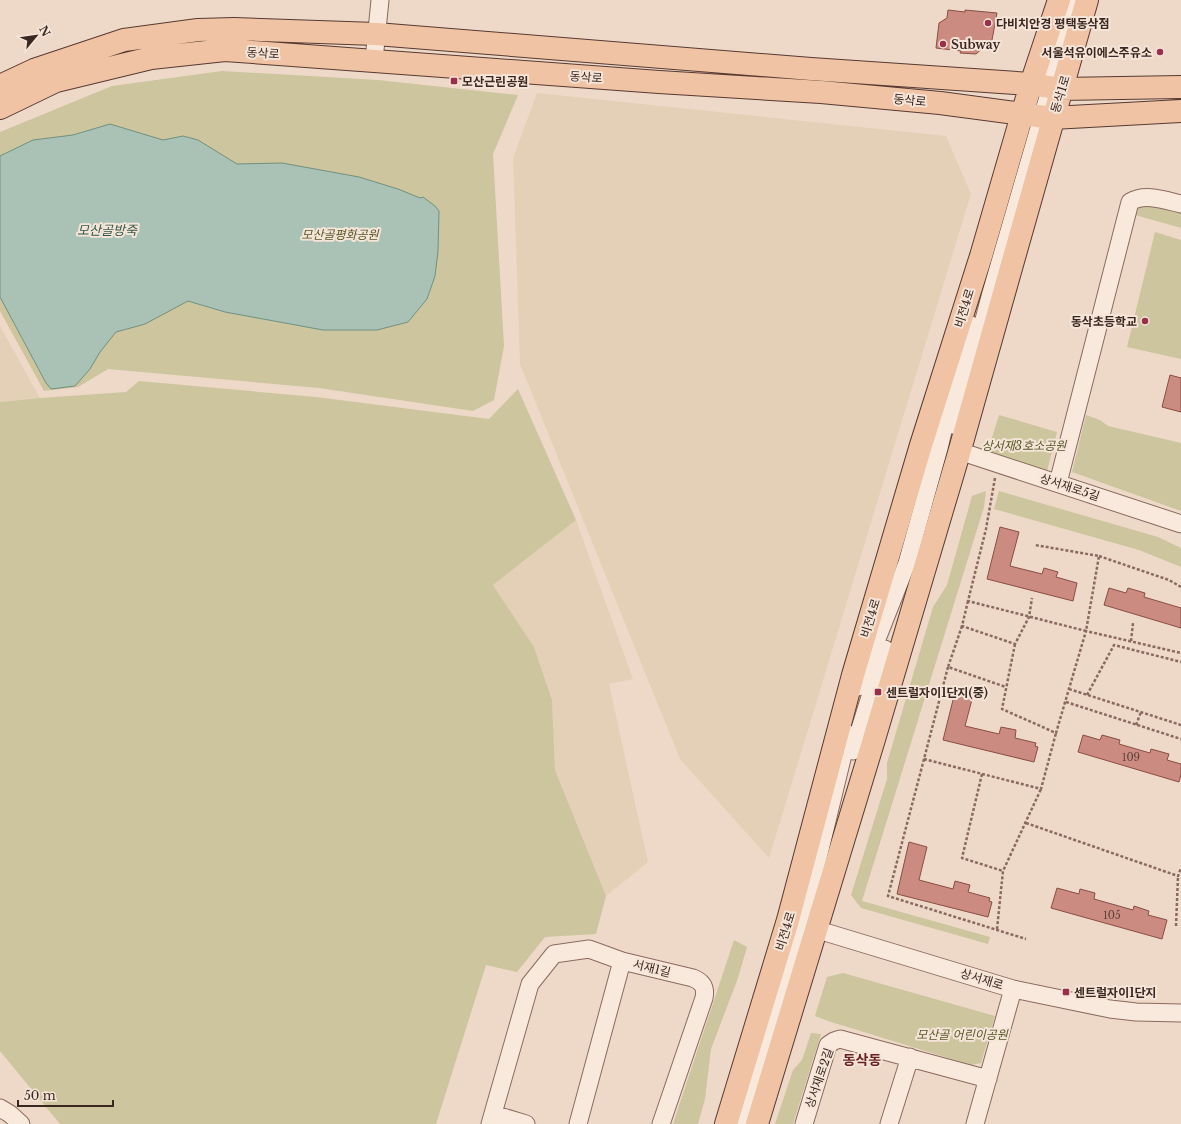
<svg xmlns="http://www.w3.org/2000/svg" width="1181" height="1124" font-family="'Libre Baskerville','Noto Sans KR',serif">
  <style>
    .farmland { fill: #e4d0b6 }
    .green { fill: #ccc59d }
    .water { fill: #aac2b5; stroke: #709180 }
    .building { fill: #cb8b80; stroke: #894d44 }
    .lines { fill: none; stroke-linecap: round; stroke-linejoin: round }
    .minor-casing { stroke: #8a6a5e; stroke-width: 19 }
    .major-casing { stroke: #583931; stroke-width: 24 }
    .path { stroke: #8a6a5e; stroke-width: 2.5; stroke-dasharray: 3 2; stroke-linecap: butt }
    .minor { stroke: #f9e9dc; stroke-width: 17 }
    .major { stroke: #efc3a3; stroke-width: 22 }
    .poi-dot { fill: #982f4b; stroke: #f5e5d8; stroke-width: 1.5 }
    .labels { text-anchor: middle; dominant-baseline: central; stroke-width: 4; stroke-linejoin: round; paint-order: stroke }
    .number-label { font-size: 10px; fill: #5f4039 }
    .poi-label { font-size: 12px; font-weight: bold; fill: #3b2721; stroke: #f5e5d8; text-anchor: start }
    .street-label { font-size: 12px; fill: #3b2721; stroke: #f5e5d8 }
    .park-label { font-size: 12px; font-style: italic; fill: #575728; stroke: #f5e5d8 }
    .water-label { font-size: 13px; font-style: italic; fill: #315a4d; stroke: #f5e5d8 }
    .quarter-label { font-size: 14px; font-weight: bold; fill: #672125; stroke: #f5e5d8 }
  </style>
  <rect width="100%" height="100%" fill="#eed9c9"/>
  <path class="farmland" d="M 537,93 L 946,136 L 971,194 L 769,858 L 680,759 L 520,364 L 513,158 Z
    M 0,326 L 40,398 L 0,402 Z
    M 576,520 L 633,679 L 609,684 L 648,862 L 606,896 L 555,770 L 552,700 L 534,647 L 493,585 Z"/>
  <path class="green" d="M 222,71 L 378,80 L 518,95 L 493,154 L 504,346 L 494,400 L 473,411 L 319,388 L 108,369 L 78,387 L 44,391 L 0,311 L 0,132 L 112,86 Z
    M 1148,202 L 1181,210 L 1181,228 L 1135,215 L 1139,206 Z
    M 1155,232 L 1181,240 L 1181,359 L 1127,347 Z
    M 139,381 L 316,397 L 489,419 L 518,389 L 576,520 L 493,585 L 534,647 L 552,700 L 555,770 L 606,896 L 596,934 L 545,937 L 517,972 L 486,965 L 436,1124 L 60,1124 L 0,1051 L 0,402 L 40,398 L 126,392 Z
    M 999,415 L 1057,432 L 1046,475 L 986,457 Z
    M 1086,415 L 1100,420 L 1108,426 L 1181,443 L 1181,511 L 1072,472 Z
    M 986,491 L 984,507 L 862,901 L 990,937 L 988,944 L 861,908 L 851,895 L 887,779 L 887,763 L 933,607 L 947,585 L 972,496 Z
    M 999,491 L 1158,537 L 1181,548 L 1181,567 L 1139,550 L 994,509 Z
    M 734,940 L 747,947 L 738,978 L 711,1049 L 705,1099 L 698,1124 L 673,1124 Z
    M 843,973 L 995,1016 L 981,1063 L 971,1065 L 828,1021 L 815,1016 L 827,977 Z
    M 811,1033 L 821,1034 L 793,1124 L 775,1124 L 793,1070 L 802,1060 Z"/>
  <path class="water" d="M 110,124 L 163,140 L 183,136 L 198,140 L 237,164 L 282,163 L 359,177 L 398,189 L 420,198 L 423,197 L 435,206 L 439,211 L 438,251 L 435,276 L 427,299 L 408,322 L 377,330 L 323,330 L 225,312 L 188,301 L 145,324 L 116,332 L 100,352 L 90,369 L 75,386 L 51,389 L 46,383 L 0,297 L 0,156 L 33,140 L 73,135 Z"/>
  <path class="building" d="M 948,10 L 965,12 L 965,10 L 997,13 L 992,40 L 976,54 L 960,53 L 961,51 L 936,48 L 939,23 L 947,18 Z
    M 1170,375 L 1181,378 L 1181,412 L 1162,407 Z
    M 1000,527 L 1019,532 L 1010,566 L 1042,574 L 1044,568 L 1058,572 L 1056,577 L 1077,583 L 1073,601 L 987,579 Z
    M 1109,588 L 1126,593 L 1128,588 L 1145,593 L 1144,597 L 1181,608 L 1181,628 L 1104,605 Z
    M 956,688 L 974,692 L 965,726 L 999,734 L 1001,727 L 1016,730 L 1015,738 L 1036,743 L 1035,746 L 1038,747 L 1034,762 L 943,740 Z
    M 1083,735 L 1100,740 L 1102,735 L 1120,740 L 1119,744 L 1150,753 L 1151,749 L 1169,754 L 1167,760 L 1181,764 L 1181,774 L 1179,782 L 1078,752 Z
    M 909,842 L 927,847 L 919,880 L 953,889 L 955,881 L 970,885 L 968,892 L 990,898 L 989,901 L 992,902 L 988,917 L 897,894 Z
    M 1057,888 L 1079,894 L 1080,889 L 1095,893 L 1094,899 L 1133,910 L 1134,906 L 1149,911 L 1148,915 L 1167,920 L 1162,939 L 1051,908 Z"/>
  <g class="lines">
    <defs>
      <path id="minor" d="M 374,60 L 380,0
        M 1043,85 L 1071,0
        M 956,426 L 991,293 L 1054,76
        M 959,451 L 1181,524
        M 1058,483 L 1130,202 C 1145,193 1164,200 1181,204
        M 858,687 L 907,563 L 939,448 L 953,388 L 971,325
        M 853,751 L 885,649
        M 805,926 L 1013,989 L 1110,1009 L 1136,1012 L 1181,1013
        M 0,1108 L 10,1114 L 21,1124
        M 493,1114 L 526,1124
        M 490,1124 L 530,984 L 554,954 L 589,949 L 622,961 L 693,978 C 703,982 706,988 704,998 L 661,1124
        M 578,1124 L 622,961
        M 741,1124 L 802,924 L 848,734
        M 804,1124 L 828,1045 L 834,1041 L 840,1039 L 988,1079
        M 889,1124 L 910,1057
        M 975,1124 L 1013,989"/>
      <path id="major" d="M 0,86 L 34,70 L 124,40 L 198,30 L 234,29 L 376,34 L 811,69 L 1031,84 L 1061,89 L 1181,87
        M 0,108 L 56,81 L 151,58 L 225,50 L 659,82 L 821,92 L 940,103 L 1052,118 L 1181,111
        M 726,1124 L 788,920 L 853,675 L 921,445 L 981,256 L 1031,84 L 1059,0
        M 757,1124 C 826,901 893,677 959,453 C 1002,302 1043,151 1087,0"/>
    </defs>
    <use href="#minor" class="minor-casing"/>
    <use href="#major" class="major-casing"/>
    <path class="path" d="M 995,478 L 986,529 L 968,601 L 1086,631 L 1099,556 L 1035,545
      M 1099,556 L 1169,580 L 1181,587
      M 968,601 L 962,626 L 1015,644 L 1029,617 L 1032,598
      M 962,626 L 948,667 L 1006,687
      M 1131,641 L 1133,623
      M 1015,644 L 1002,709 L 1056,733 L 1086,631 L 1181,653
      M 948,667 L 924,759 L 1041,789 L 1056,733
      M 1069,689 L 1181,725
      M 1087,695 L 1114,645 L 1181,662
      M 1066,702 L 1181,739
      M 1136,725 L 1141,712
      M 924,759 L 888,896 L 1026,939
      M 982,774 L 962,858 L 1003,871
      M 1026,823 L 1178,876 L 1181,868
      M 1176,926 L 1178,876
      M 997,929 L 1003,871 L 1041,789"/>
    <use href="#minor" class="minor"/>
    <use href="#major" class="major"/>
  </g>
  <g class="poi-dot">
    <circle cx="988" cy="23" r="4"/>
    <circle cx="943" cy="44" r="4"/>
    <circle cx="1160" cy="52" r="4"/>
    <rect x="450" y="77" width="8" height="8" rx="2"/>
    <circle cx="1145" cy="321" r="4"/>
    <rect x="874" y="688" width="8" height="8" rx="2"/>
    <rect x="1062" y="988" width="8" height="8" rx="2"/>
  </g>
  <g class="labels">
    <g class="number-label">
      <text x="1131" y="757">109</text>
      <text x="1112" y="915">105</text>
    </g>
    <g class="poi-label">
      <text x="996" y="23">다비치안경 평택동삭점</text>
      <text x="951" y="44">Subway</text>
      <text x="1152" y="52" text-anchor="end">서울석유이에스주유소</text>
      <text x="462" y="81">모산근린공원</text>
      <text x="1137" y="321" text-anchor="end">동삭초등학교</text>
      <text x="886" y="692">센트럴자이1단지(중)</text>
      <text x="1074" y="992">센트럴자이1단지</text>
    </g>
    <g class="street-label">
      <text transform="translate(263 53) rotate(4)">동삭로</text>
      <text transform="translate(586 77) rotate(4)">동삭로</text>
      <text transform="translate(1060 94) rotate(-73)">동삭1로</text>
      <text transform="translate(910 100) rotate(5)">동삭로</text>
      <text transform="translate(964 308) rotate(-73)">비전4로</text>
      <text transform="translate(1070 487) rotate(18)">상서재로5길</text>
      <text transform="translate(870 618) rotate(-73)">비전4로</text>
      <text transform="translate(785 931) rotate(-73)">비전4로</text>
      <text transform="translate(652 968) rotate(14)">서재1길</text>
      <text transform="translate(982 979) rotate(17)">상서재로</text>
      <text transform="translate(819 1078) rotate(-71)">상서재로2길</text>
    </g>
    <g class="park-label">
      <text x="340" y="234">모산골평화공원</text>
      <text x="1024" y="445">상서재3호소공원</text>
      <text x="962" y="1034">모산골 어린이공원</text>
    </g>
    <g class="water-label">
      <text x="107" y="230">모산골방죽</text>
    </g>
    <g class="quarter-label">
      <text x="862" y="1060">동삭동</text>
    </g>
  </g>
  <g transform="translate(36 36) rotate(61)" stroke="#f5e5d8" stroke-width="3" paint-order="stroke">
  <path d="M0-3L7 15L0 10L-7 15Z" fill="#3b2721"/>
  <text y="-6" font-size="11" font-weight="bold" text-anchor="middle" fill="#3b2721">N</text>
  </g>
  <path d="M18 1100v6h95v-6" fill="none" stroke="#3b2721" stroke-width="2"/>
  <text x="24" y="1100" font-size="12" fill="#3b2721" stroke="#f5e5d8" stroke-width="3" paint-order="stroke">50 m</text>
</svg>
